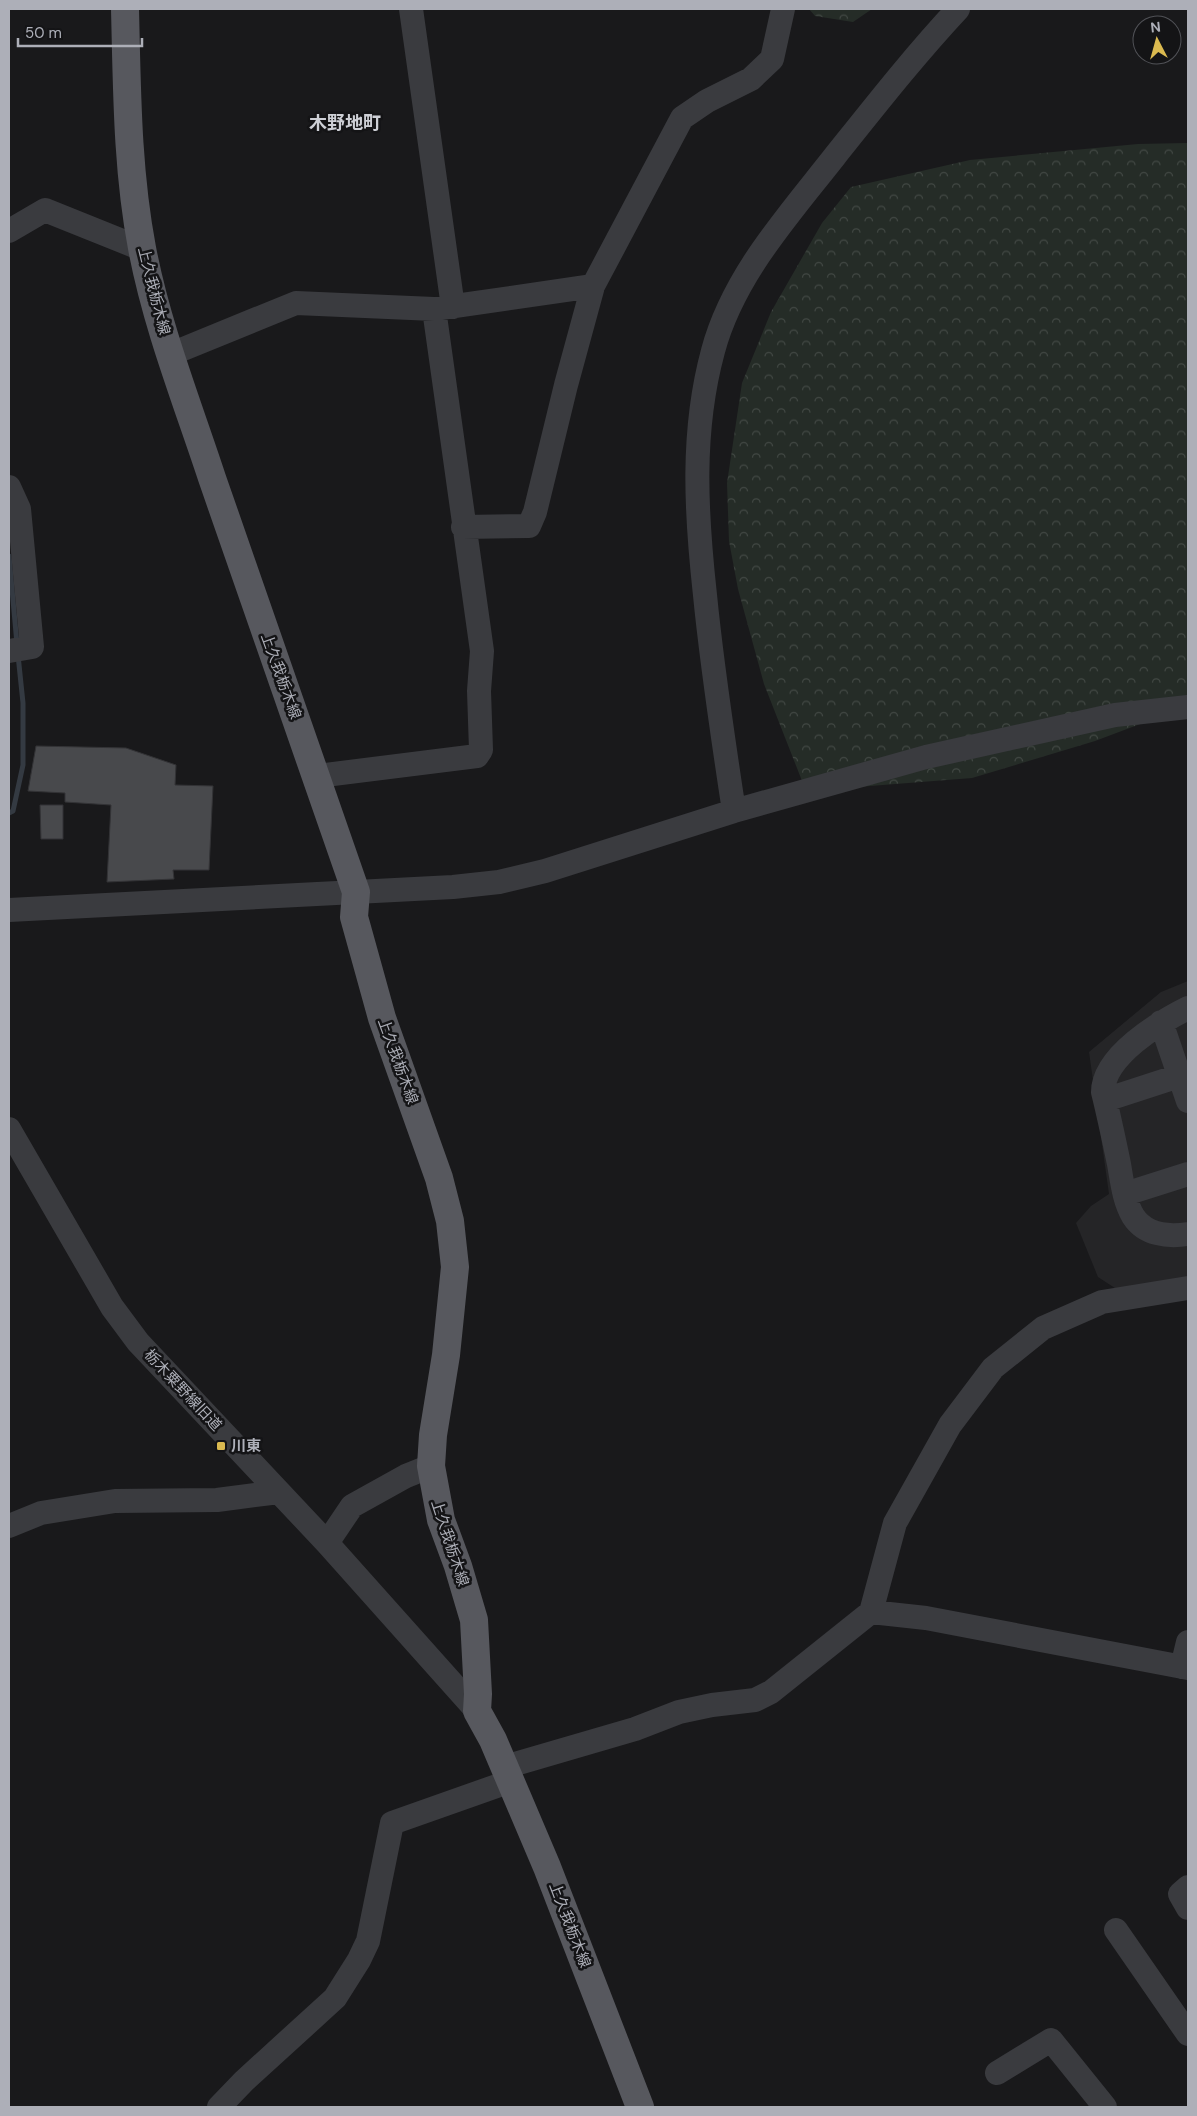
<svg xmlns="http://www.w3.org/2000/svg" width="1197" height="2116" font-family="'DM Sans','Noto Sans JP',sans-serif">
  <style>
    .built { fill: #252527 }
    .forest { fill: url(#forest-crowns) }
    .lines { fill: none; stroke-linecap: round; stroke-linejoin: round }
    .stream { stroke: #343a42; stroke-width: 5 }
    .building { fill: #48494c; stroke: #333336 }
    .minor { stroke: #3a3b3f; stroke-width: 24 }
    .major { stroke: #57585e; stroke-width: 28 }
    .poi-dot { fill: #dbba50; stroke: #141416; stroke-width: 2 }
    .labels { text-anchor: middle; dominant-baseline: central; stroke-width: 5; stroke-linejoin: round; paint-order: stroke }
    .street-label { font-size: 15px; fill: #adafb8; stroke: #141416 }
    .poi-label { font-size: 15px; font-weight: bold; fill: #adafb8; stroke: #141416; text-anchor: start }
    .quarter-label { font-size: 18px; font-weight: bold; fill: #cdcfd5; stroke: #141416 }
  </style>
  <defs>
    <pattern id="forest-crowns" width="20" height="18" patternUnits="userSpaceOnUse" patternTransform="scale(1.25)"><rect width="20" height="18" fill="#252c27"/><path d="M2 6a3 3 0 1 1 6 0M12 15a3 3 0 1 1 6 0" fill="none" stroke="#424844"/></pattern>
  </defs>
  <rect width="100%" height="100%" fill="#19191b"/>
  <path class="built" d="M 1188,981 L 1188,1283 L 1121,1292 L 1098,1277 L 1076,1223 L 1091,1206 L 1109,1194 L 1089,1052 L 1161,992 Z"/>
  <path class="forest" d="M 809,9 L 872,9 L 853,22 L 815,16 Z
    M 1188,143 L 1188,706 L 1095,741 L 972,778 L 806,791 L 764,684 L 738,589 L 729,541 L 727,483 L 742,383 L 771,312 L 822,223 L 851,187 L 970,160 L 1138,144 Z"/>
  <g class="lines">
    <path class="stream" d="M 9,556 L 17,644
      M 9,813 L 13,811 L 23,765 L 23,703 L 18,655"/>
  </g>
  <path class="building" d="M 36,746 L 126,748 L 176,765 L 175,785 L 213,786 L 209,870 L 173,870 L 174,879 L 107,882 L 111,805 L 65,802 L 65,793 L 28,791 Z
    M 40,805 L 63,805 L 63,839 L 41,839 Z"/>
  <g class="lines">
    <path class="minor" d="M 411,9 L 453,307
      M 9,231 L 45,210 L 142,249
      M 171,354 L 296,303 L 434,309 L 593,286
      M 9,487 L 19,509 L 32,647 L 9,651
      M 463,527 L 529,526 L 535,512 L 566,385 L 593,286 L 682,118 L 707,101 L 751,79 L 772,59 L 783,9
      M 317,776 L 477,756 L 481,750 L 479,691 L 482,651 L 434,309
      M 734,811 C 723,739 712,667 705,595 C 696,513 691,432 713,351 C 733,276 788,216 835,156 C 875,106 915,55 958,9
      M 9,910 L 453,887 L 499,882 L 545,871 L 734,811 L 926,757 L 1115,715 L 1188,707
      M 1188,1008 C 1160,1022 1103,1056 1103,1092 C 1109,1116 1114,1140 1119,1164 C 1122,1181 1124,1201 1133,1216 C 1145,1235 1168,1237 1188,1234
      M 1161,1022 L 1188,1101
      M 1105,1100 L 1188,1073
      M 9,1129 L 112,1307 L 138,1342 L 327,1543 L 477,1711
      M 1125,1194 L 1188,1174
      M 9,1526 L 41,1513 L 115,1501 L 217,1500 L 279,1492
      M 327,1543 L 352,1506 L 406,1476 L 431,1466
      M 871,1612 L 926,1618 L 1188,1668
      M 1182,1667 L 1188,1642
      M 505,1767 L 635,1729 L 679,1712 L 712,1705 L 755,1700 L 771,1692 L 871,1612 L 895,1523 L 950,1425 L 993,1368 L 1043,1328 L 1102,1302 L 1188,1288
      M 1188,1887 L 1180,1894 L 1188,1908
      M 1116,1930 L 1188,2034
      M 997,2073 L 1051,2040 L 1105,2107
      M 219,2107 L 244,2081 L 335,1998 L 359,1960 L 368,1941 L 392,1823 L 511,1781"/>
    <path class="major" d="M 125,9 C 127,89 127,169 142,248 C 157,327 187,402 212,478 C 259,616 309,754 356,892 L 354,917 L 369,971 L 382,1018 L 439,1178 L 450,1221 L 455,1267 L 446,1355 L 433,1435 L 431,1466 L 441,1520 L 458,1566 L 474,1620 L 478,1694 L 477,1711 L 493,1740 L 547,1867 L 640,2107"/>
  </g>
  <rect class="poi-dot" x="216" y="1441" width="10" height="10" rx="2.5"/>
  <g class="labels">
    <g class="street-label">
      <text transform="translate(154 291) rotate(76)">上久我栃木線</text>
      <text transform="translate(281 676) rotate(70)">上久我栃木線</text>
      <text transform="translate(398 1061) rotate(70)">上久我栃木線</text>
      <text transform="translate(183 1390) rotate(47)">栃木粟野線旧道</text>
      <text transform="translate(450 1543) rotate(72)">上久我栃木線</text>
      <text transform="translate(570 1925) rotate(69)">上久我栃木線</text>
    </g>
    <g class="poi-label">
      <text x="231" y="1446">川東</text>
    </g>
    <g class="quarter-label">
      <text x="345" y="123">木野地町</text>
    </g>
  </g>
  <rect width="1197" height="2116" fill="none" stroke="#adafb8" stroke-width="20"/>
  <g transform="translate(1157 40) rotate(354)"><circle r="24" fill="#141416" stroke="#515257"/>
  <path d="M0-4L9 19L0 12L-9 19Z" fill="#dbba50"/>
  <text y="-8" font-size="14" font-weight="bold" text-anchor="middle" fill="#adafb8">N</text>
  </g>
  <path d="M18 38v8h124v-8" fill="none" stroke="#adafb8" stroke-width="2.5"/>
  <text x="25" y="38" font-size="15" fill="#adafb8" stroke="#141416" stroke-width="4" paint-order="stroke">50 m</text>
</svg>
